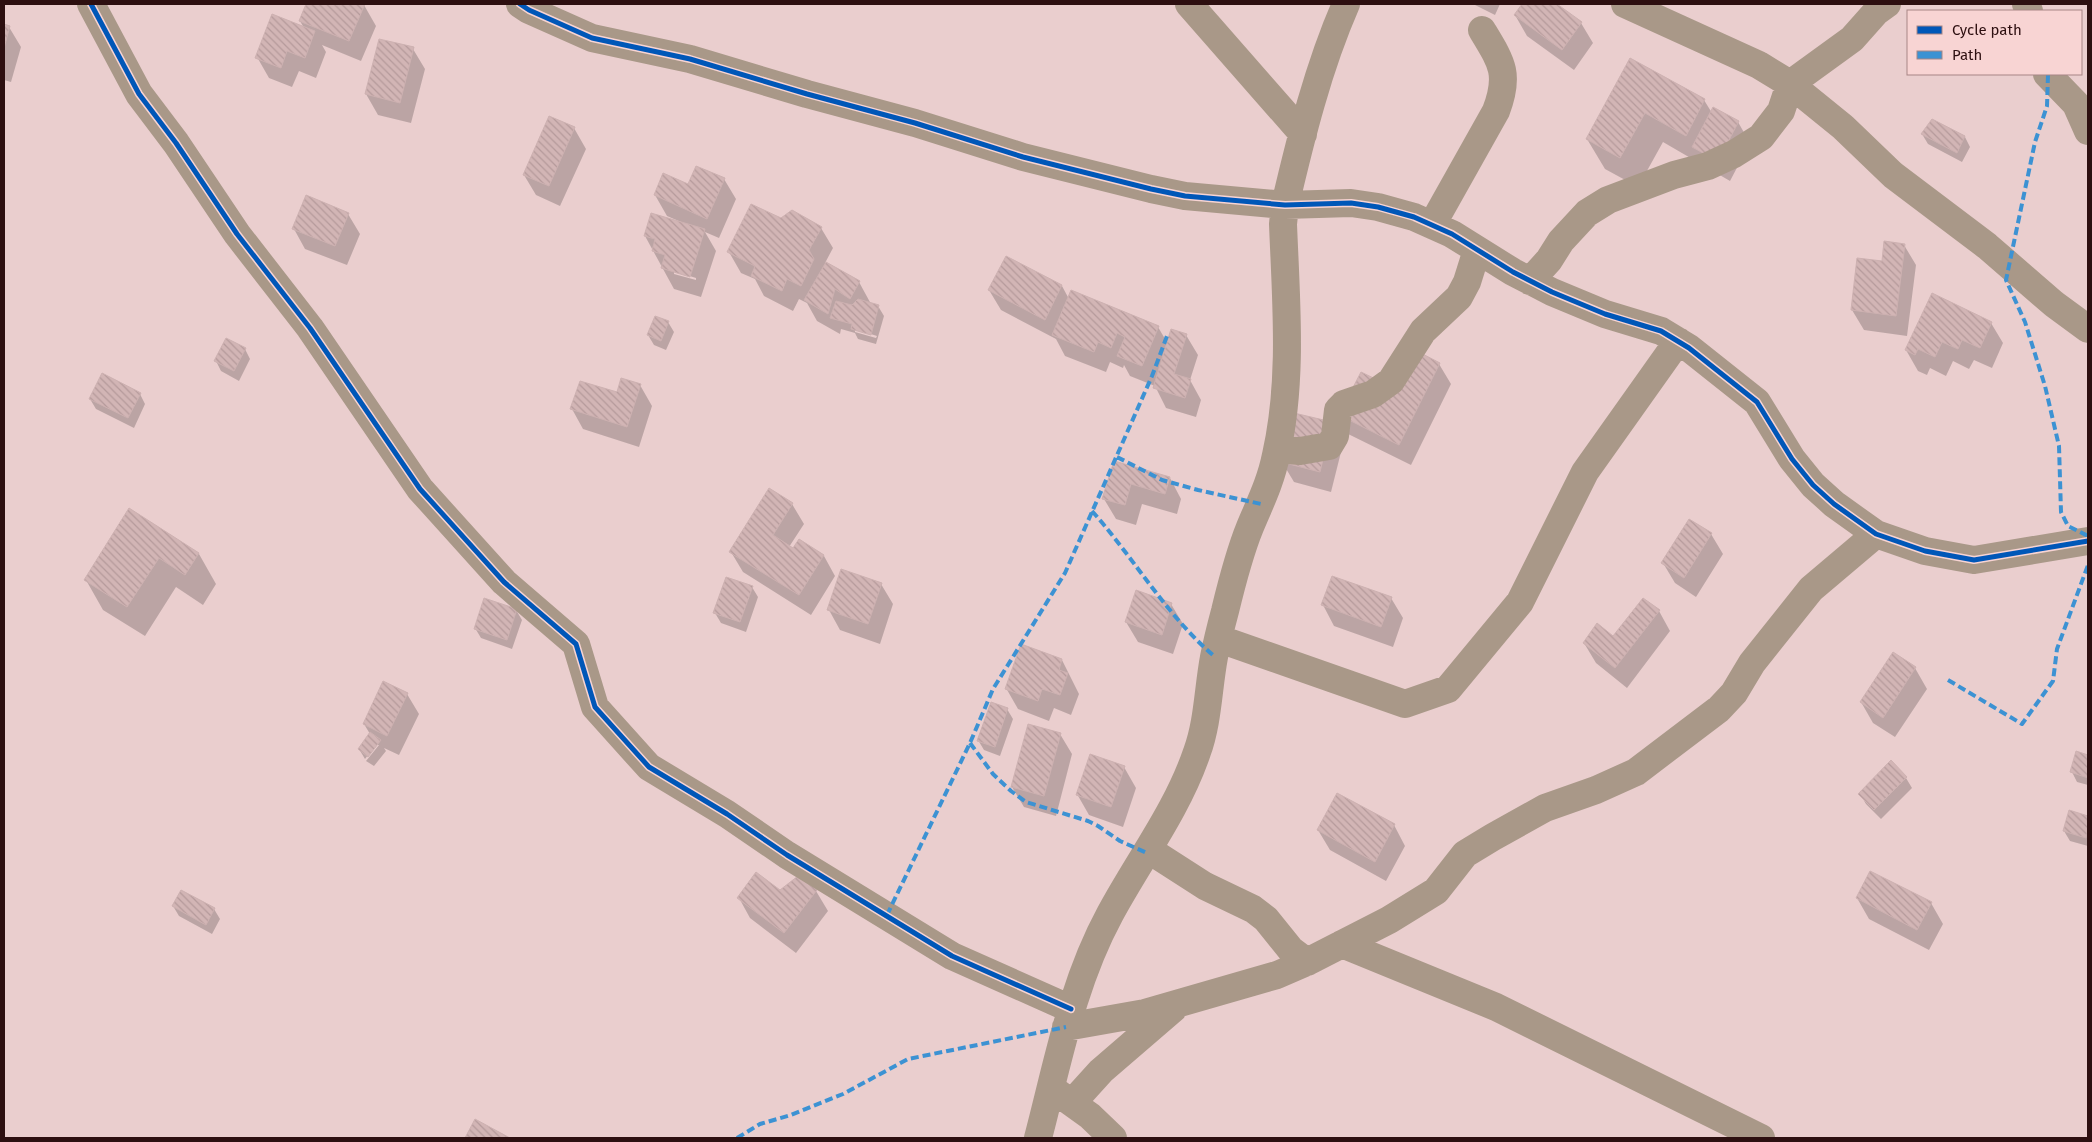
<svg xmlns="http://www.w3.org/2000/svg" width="2092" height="1142" font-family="'Fira Sans',sans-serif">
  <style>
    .shadow { fill: #0003; fill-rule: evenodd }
    .building { fill: url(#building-back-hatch); stroke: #cdb1b1 }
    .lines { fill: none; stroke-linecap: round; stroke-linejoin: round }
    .minor { stroke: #a99888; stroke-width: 28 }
    .quiet { stroke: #3c92d3; stroke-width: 4; stroke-dasharray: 8 4; stroke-linecap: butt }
    .cycleway-casing { stroke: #f8d4d3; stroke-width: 8 }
    .cycleway { stroke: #0057b8; stroke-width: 5 }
  </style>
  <defs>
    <pattern id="building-back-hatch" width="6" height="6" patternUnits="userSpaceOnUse" patternTransform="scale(1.25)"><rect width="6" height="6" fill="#d2b5b5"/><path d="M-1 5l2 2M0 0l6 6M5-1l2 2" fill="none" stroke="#b59a9b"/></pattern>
  </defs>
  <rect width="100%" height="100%" fill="#eacece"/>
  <path class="shadow" d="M 307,4 L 331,4 L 340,7 L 341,4 L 360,4 L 364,5 L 376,26 L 361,61 L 322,45 L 326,52 L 316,78 L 299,71 L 292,87 L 269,78 L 257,57 L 304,28 L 300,21 Z
    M 1473,4 L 1500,4 L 1495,15 Z
    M 1523,4 L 1555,4 L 1581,23 L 1593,43 L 1574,70 L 1527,36 L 1515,15 Z
    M 4,25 L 9,27 L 21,47 L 11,82 L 4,80 Z
    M 413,49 L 425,69 L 411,123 L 378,115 L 366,94 Z
    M 1631,60 L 1704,100 L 1712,113 L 1738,122 L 1750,143 L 1730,181 L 1663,142 L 1638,187 L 1605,169 L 1587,139 Z
    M 550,117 L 574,128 L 586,149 L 560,206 L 536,195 L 524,175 Z
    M 1922,134 L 1965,137 L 1970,147 L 1962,162 L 1928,144 Z
    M 724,179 L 736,199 L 719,238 L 705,232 L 716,251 L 701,297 L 674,289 L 645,236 L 681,222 L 667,216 L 655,195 L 689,186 ZM 674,271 L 696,278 L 696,280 L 674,274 Z
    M 348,214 L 360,234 L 347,265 L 305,249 L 294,229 Z
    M 782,220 L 821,228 L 833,248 L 825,263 L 859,282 L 871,304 L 878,306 L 884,316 L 876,344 L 858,339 L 855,333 L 841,329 L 840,334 L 817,321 L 807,303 L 799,299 L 793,311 L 764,296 L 755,279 L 741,273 L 729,252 ZM 855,329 L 877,336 L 876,338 L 855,332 Z
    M 1904,245 L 1916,265 L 1907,336 L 1864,330 L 1852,310 L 1883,263 Z
    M 1006,257 L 1062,286 L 1069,299 L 1158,327 L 1168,344 L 1186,335 L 1198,355 L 1190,380 L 1201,400 L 1196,417 L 1166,408 L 1155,386 L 1130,376 L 1124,365 L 1123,368 L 1110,362 L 1106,372 L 1065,356 L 1056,339 L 1001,310 L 989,290 Z
    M 668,322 L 674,332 L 666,350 L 654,345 L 648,335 Z
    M 1991,323 L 2003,343 L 1992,368 L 1974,360 L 1969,369 L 1953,361 L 1946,376 L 1930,368 L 1927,375 L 1918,371 L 1906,350 Z
    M 245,349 L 250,359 L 239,381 L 221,371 L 216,361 Z
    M 1439,364 L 1451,384 L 1411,465 L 1340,430 L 1328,409 L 1392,389 Z
    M 640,385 L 652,406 L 639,447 L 583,429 L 572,409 Z
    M 140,394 L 145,404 L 134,428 L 96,409 L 90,399 Z
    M 1343,444 L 1331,492 L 1294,482 L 1282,462 Z
    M 1115,462 L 1170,478 L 1181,499 L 1177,514 L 1142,504 L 1136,525 L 1116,519 L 1104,499 Z
    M 792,504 L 804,524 L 789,547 L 793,550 L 799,540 L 824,556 L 835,576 L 811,615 L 743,572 L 731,552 Z
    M 129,510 L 199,554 L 216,584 L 203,605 L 176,587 L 145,636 L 103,610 L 86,580 Z
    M 1711,534 L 1723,554 L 1696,597 L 1675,583 L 1663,563 Z
    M 881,584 L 893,604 L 880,644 L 840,630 L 829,610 Z
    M 752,587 L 758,597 L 746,632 L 721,623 L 715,613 Z
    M 1391,598 L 1403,618 L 1393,647 L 1334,626 L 1323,605 Z
    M 1171,604 L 1183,624 L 1173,654 L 1138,642 L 1126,622 Z
    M 516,610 L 522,620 L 512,649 L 481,638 L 475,628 Z
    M 1659,611 L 1670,631 L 1627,688 L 1596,663 L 1584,643 L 1613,638 Z
    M 1062,660 L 1079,694 L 1071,715 L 1054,708 L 1049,721 L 1018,709 L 1006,688 Z
    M 1915,668 L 1927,689 L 1895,737 L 1873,723 L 1861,702 Z
    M 407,694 L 419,714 L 399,755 L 384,748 L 386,751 L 374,766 L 366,761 L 379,745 L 376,745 L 365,759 L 359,749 L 370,734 L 364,724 Z
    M 1007,709 L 1013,719 L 1000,756 L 984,750 L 978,740 Z
    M 1060,734 L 1072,754 L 1056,816 L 1024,807 L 1012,787 Z
    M 2077,753 L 2088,756 L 2088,785 L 2077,782 L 2072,772 Z
    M 1124,767 L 1136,788 L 1123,827 L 1089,815 L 1077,794 Z
    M 1906,778 L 1912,788 L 1881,819 L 1866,804 L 1860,794 Z
    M 2070,812 L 2088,817 L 2088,846 L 2070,841 L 2064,831 Z
    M 1394,825 L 1405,846 L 1386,881 L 1330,850 L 1318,830 Z
    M 816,891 L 828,911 L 796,953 L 750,918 L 739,898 L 780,892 Z
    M 1857,898 L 1931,903 L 1943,924 L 1929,950 L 1869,919 Z
    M 173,906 L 214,909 L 220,919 L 212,934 L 179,916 Z"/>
  <path class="building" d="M 306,4 L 334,4 L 339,6 L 340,4 L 365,4 L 349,41 L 299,21 Z
    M 1522,4 L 1557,4 L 1582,22 L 1562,50 L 1514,15 Z
    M 272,14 L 315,31 L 305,58 L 287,51 L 281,68 L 255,58 Z
    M 4,24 L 10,26 L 4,48 Z
    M 379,39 L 414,47 L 400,103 L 365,94 Z
    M 1630,58 L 1705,99 L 1686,136 L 1645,113 L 1620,158 L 1586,139 Z
    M 1713,107 L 1739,121 L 1718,161 L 1692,147 Z
    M 549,116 L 575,127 L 549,186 L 523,175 Z
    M 1932,119 L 1965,136 L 1957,153 L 1921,134 Z
    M 696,166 L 725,178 L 707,219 L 654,195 L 663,173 L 688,184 Z
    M 306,195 L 349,213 L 335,246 L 292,229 Z
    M 751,204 L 781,218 L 792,210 L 822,227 L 809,250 L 814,259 L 801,286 L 787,279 L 782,291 L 751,276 L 755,266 L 727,252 Z
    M 651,213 L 705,229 L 690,277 L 661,268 L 665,255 L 652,251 L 655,239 L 644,236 Z
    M 1884,241 L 1905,244 L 1896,316 L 1851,310 L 1857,258 L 1882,261 Z
    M 1006,256 L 1062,285 L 1045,320 L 988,290 Z
    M 826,262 L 860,281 L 850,299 L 835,289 L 828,314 L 804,300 Z
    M 1071,290 L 1159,326 L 1142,366 L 1117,356 L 1125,337 L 1117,333 L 1111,348 L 1098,342 L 1094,352 L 1052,335 Z
    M 1932,293 L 1992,322 L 1980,348 L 1962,340 L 1958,349 L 1942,342 L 1935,357 L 1918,349 L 1915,355 L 1905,350 Z
    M 858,299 L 879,305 L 871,335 L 851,329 L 852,324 L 830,318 L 836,301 L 852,305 Z
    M 655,316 L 669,321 L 661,341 L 647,335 Z
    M 1171,329 L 1187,334 L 1174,374 L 1191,379 L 1185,398 L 1153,388 Z
    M 226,338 L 246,348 L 234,371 L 214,361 Z
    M 1411,348 L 1440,363 L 1399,445 L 1327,409 L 1335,393 L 1347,399 L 1361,372 L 1392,387 Z
    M 102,373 L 141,393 L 128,418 L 89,399 Z
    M 621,378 L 641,384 L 627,427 L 570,409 L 580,381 L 617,392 Z
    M 1294,413 L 1332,422 L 1320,472 L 1281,462 Z
    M 1114,461 L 1170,477 L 1165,494 L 1131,484 L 1125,505 L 1102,499 Z
    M 769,488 L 793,503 L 773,535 L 793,548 L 799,539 L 824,555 L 799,595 L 729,552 Z
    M 129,508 L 199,553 L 185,575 L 159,558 L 127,607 L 84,580 Z
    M 1689,519 L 1712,533 L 1684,578 L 1661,563 Z
    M 841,569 L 882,583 L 868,624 L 827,610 Z
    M 1332,576 L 1392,597 L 1381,627 L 1321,605 Z
    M 726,577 L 753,586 L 740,622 L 713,613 Z
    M 1136,590 L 1172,603 L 1162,635 L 1125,622 Z
    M 484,598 L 517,609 L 507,640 L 474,629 Z
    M 1643,598 L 1660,610 L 1615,668 L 1583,643 L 1597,623 L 1613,636 Z
    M 1021,644 L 1062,659 L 1059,670 L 1068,673 L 1060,695 L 1042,689 L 1038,701 L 1005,689 Z
    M 1893,652 L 1916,667 L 1883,718 L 1860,702 Z
    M 383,681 L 408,693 L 387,736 L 363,724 Z
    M 991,702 L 1008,708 L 995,747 L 977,741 Z
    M 1028,724 L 1061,733 L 1044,796 L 1011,787 Z
    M 370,732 L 381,740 L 368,757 L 358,749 Z
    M 2076,751 L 2088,755 L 2088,778 L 2070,772 Z
    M 1090,754 L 1125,766 L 1111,807 L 1076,795 Z
    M 1891,760 L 1907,777 L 1874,810 L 1858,794 Z
    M 1337,793 L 1395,824 L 1375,862 L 1317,830 Z
    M 2069,810 L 2088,816 L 2088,829 L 2086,838 L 2063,831 Z
    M 1870,871 L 1932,902 L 1917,930 L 1856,898 Z
    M 756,872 L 780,890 L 798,876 L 817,890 L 784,933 L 737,898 Z
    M 181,890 L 215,908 L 206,925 L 172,906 Z
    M 475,1119 L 510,1138 L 465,1138 Z"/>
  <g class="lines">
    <path class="minor" d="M 91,4 L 139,94 L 176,143 L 237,234 L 310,328 L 420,489 L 504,582 L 576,644 L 595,707 L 649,767 L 727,814 L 787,855 L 952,956 L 1071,1009
      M 520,4 L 529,10 L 592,38 L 690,59 L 807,94 L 915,123 L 1023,157 L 1151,189 L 1185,196 L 1285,205 L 1351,203 L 1378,207 L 1414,217 L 1452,234 L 1513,272 L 1552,292 L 1605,314 L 1661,331 L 1689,348 L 1757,402 L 1792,459 L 1813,485 L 1834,504 L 1876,534 L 1925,551 L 1974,560 L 2088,541
      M 1189,4 L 1303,134
      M 1625,4 L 1759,65 L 1790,84 L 1843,127 L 1893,175 L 1987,246 L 2054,304 L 2088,329
      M 2026,4 L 2029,11
      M 2047,74 L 2076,104 L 2088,131
      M 1432,225 L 1496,111 C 1510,74 1502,63 1482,30
      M 1530,281 L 1549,260 L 1561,241 L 1587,213 L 1608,200 L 1674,175 L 1708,166 L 1734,154 L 1761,137 L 1781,111 L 1790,84 L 1852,39 L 1876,12 L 1887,4
      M 1278,449 L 1300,451 L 1329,446 L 1335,436 L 1338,410 L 1344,404 L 1373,394 L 1391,381 L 1423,331 L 1459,297 L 1467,282 L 1477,250
      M 1231,643 L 1405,704 L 1448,689 L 1520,602 L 1585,472 L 1678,341
      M 1149,850 L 1205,886 L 1253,909 L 1266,919 L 1291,950 L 1307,962
      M 1342,944 L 1496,1007 L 1761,1138
      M 1066,1027 L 1145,1013 L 1277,975 L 1307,962 L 1389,920 L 1436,891 L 1465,854 L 1493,837 L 1545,808 L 1596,790 L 1636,772 L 1719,709 L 1734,693 L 1752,663 L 1811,589 L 1876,534
      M 1058,1093 L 1090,1116 L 1113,1138
      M 1072,1103 L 1101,1071 L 1173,1009
      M 1038,1138 C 1058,1062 1072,984 1110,914 C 1139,860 1177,811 1197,752 C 1208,722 1208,689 1214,657 C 1217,642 1221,626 1225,611 C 1232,582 1239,554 1250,527 C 1260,503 1271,481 1276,455 C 1293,380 1286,301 1283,224 L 1285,205 C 1301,137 1318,68 1346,4"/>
    <path class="quiet" d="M 2048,75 L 2047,106 L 2035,142 L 2006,280 L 2025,322 L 2045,386 L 2059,446 L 2061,512 L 2068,526 L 2088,536
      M 1117,457 L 1162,480 L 1198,490 L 1261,504
      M 1092,511 C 1134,558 1166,615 1214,656
      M 1948,680 L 2022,724 L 2053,681 L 2057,649 L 2088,565
      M 970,743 L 993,774 L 1011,791 L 1026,802 L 1088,821 L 1098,826 L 1120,841 L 1147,853
      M 887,915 L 970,743 L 993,689 L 1065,573 L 1152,376 L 1167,336
      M 737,1138 L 760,1124 L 791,1115 L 843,1094 L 908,1059 L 1066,1027"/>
    <defs>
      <path id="cycleway" d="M 91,4 L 139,94 L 176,143 L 237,234 L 310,328 L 420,489 L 504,582 L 576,644 L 595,707 L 649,767 L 727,814 L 787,855 L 952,956 L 1071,1009
        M 520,4 L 529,10 L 592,38 L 690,59 L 807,94 L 915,123 L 1023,157 L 1151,189 L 1185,196 L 1285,205 L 1351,203 L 1378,207 L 1414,217 L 1452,234 L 1513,272 L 1552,292 L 1605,314 L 1661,331 L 1689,348 L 1757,402 L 1792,459 L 1813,485 L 1834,504 L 1876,534 L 1925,551 L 1974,560 L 2088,541"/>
    </defs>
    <use href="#cycleway" class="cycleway-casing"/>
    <use href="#cycleway" class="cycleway"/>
  </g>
  <rect width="2092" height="1142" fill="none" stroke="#2d0f10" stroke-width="10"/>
  <rect x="1907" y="10" width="175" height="65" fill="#f8d4d3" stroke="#a78585"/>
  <rect x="1917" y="26" width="25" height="8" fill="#0057b8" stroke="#a78585"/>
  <text x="1952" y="35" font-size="15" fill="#2d0f10">Cycle path</text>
  <rect x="1917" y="51" width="25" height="8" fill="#3c92d3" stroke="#a78585"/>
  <text x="1952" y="60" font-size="15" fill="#2d0f10">Path</text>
</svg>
